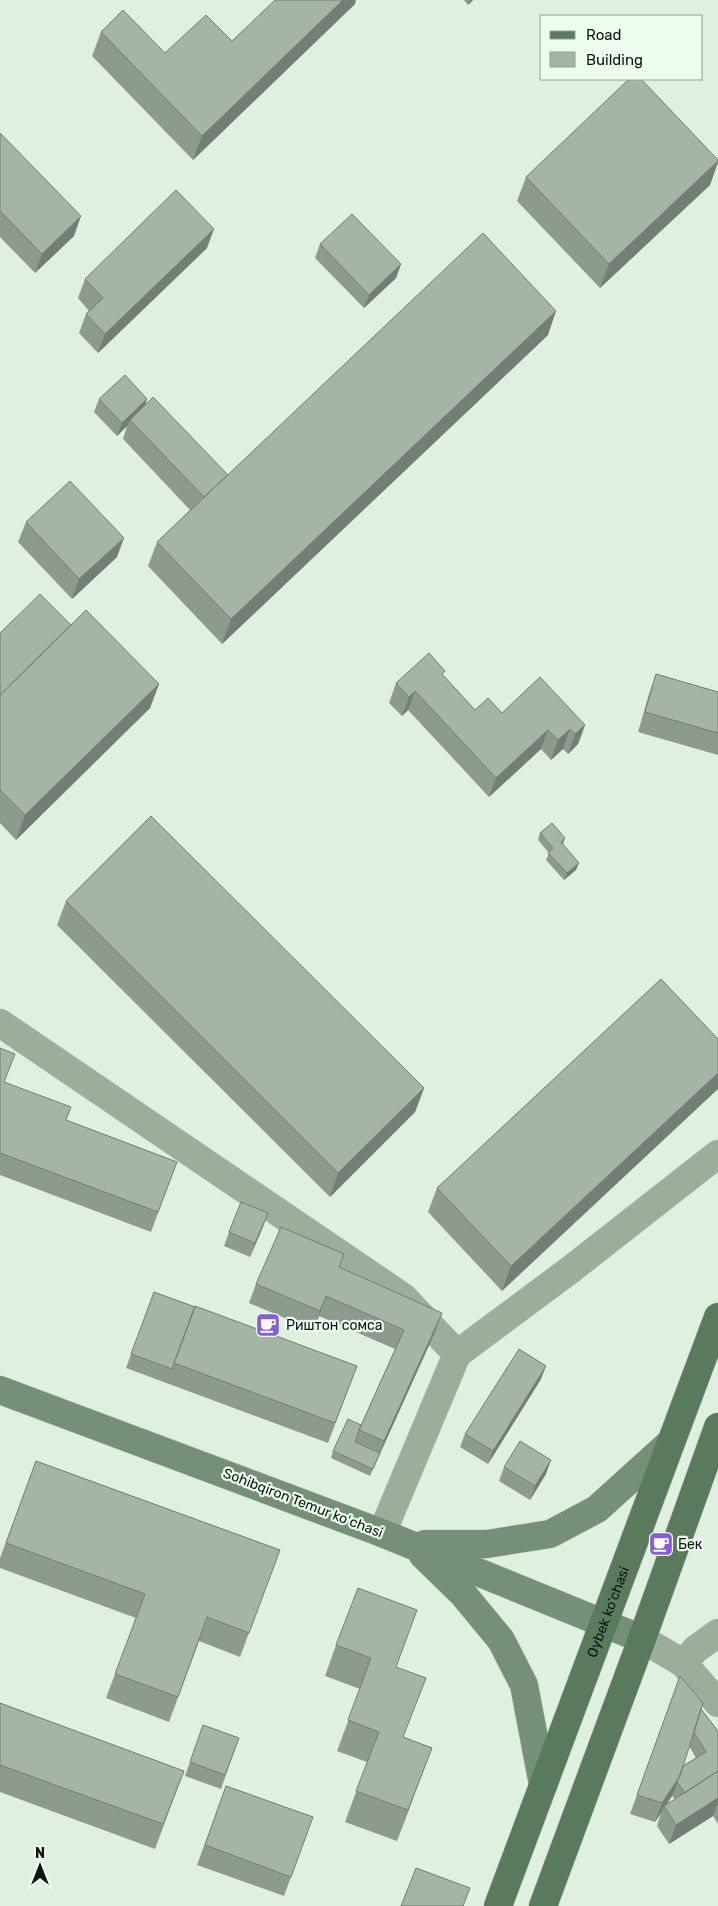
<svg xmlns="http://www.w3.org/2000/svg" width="718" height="1906" font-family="Rubik,sans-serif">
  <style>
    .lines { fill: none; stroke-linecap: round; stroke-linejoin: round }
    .street-casing { stroke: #becdbf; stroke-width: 29 }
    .secondary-casing { stroke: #becdbf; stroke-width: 29 }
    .primary-casing { stroke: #becdbf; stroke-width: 29 }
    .street { stroke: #9bae9c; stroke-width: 28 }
    .secondary { stroke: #759076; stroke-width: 28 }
    .primary { stroke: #597a5c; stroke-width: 28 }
    .wall { fill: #8d9b8e; fill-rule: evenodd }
    .shaded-wall { fill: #737e74 }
    .building { fill: #a4b4a5; stroke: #737e74 }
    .labels { text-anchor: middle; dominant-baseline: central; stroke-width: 4.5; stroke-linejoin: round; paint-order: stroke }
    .poi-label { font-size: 14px; fill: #101510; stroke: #ecfded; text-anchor: start }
    .street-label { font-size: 14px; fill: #101510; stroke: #ecfded }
  </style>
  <rect width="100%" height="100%" fill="#dff0e0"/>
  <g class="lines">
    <defs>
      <path id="street" d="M 0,1023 L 403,1297 L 457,1354 L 382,1533
        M 457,1354 L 570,1270 L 718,1154
        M 642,1639 L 683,1663 L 718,1703
        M 683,1663 L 696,1649 L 718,1633"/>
      <path id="secondary" d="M 0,1390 L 382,1533 L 642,1639
        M 425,1544 L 487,1544 L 550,1534 L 597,1509 L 670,1443
        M 423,1555 L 463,1594 L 501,1640 L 524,1685 L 543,1785"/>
      <g id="primary">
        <path id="s1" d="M 498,1906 L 718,1317"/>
        <path d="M 543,1906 L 642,1639 L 718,1427"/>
      </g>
    </defs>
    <use href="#street" class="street-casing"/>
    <use href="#secondary" class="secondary-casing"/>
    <use href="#primary" class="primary-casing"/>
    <use href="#street" class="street"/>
    <use href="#secondary" class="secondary"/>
    <use href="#primary" class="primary"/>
  </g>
  <path class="wall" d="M 464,0 L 473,0 L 468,5 Z
    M 355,4 L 193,160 L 92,56 L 101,32 L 165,53 L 232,41 Z
    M 0,133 L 74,236 L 35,273 L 0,237 Z
    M 718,160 L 718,163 L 710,185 L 600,288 L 517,201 L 526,177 Z
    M 320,244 L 401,264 L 396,278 L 364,308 L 315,258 Z
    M 207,248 L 98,353 L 79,333 L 86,314 L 89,311 L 78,298 L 85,279 Z
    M 548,335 L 222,644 L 148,566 L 157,542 L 190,510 L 123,439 L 127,426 L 117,436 L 94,412 L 99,399 L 147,399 L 145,405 L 228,475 Z
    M 26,522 L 117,557 L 72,599 L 18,542 Z
    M 71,625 L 159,684 L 150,708 L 16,840 L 0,823 L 0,633 Z
    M 656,674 L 718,692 L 718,755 L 638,732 L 649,694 Z
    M 443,675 L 475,710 L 502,713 L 585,725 L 578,744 L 568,754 L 563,749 L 551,760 L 541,749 L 489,797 L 408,710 L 402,716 L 389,703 L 396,683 Z
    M 540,833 L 565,838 L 563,845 L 576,870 L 564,880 L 546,860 L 549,853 L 538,840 Z
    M 66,901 L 424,1088 L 415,1112 L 330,1197 L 57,925 Z
    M 661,979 L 502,1291 L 428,1212 L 437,1188 Z
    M 0,1048 L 4,1082 L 66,1120 L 177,1162 L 151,1232 L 0,1175 Z
    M 263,1227 L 250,1257 L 224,1246 L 229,1232 Z
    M 339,1267 L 435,1332 L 370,1476 L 331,1458 L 333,1451 L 361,1425 L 395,1349 L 319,1316 L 313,1330 L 249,1303 L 256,1284 Z
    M 154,1292 L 357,1366 L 328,1443 L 126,1368 Z
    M 541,1379 L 488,1464 L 460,1447 L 465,1434 Z
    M 36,1461 L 280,1550 L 240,1657 L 199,1641 L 169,1722 L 106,1698 L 136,1618 L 0,1568 L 0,1558 Z
    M 504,1467 L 546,1474 L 530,1500 L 499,1481 Z
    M 336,1645 L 396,1667 L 404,1737 L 432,1748 L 397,1841 L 345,1822 L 367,1762 L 337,1751 L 360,1689 L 325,1676 Z
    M 680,1676 L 701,1709 L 718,1731 L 718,1824 L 713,1816 L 669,1844 L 657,1826 L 661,1813 L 655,1822 L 630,1814 ZM 689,1746 L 696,1758 L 683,1766 ZM 672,1796 L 675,1799 L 667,1804 Z
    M 0,1703 L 184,1771 L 155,1849 L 0,1792 Z
    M 203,1725 L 239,1738 L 221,1789 L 185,1776 Z
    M 226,1786 L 313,1817 L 284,1896 L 197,1865 Z"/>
  <path class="shaded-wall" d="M 343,0 L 356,0 L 355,4 L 193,160 L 202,136 Z
    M 470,0 L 473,0 L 468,5 Z
    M 718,161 L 710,185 L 600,288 L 609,264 Z
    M 81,216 L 74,236 L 35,273 L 42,254 Z
    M 214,229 L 207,248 L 98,353 L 105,334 Z
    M 401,264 L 396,278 L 364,308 L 369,295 Z
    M 556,311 L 548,335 L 222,644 L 231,619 Z
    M 147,399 L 143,412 L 130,420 L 127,426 L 117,436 L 122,423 Z
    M 124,538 L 117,557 L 72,599 L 79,579 Z
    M 159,684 L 150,708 L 16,840 L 25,815 Z
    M 415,691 L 408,710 L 402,716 L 409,697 Z
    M 585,725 L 578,744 L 568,754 L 575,734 Z
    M 570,729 L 563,749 L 551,760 L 558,740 Z
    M 548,730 L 541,749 L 489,797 L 496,778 Z
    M 579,863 L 576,870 L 564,880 L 567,873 Z
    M 718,1073 L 718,1089 L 502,1291 L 511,1266 Z
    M 424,1088 L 415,1112 L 330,1197 L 338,1173 Z
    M 268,1213 L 263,1227 L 250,1257 L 255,1243 Z
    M 326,1296 L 319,1316 L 313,1330 L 320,1311 Z
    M 442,1313 L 435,1332 L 377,1460 L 384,1441 Z
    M 546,1366 L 541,1379 L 488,1464 L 493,1451 Z
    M 551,1460 L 546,1474 L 530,1500 L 535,1486 Z
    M 432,1748 L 420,1779 L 397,1841 L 408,1810 Z
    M 680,1776 L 672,1796 L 664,1808 L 664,1806 L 661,1813 L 655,1822 L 662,1803 Z
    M 718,1798 L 718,1802 L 713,1816 L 669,1844 L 676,1825 Z"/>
  <path class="building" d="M 275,0 L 343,0 L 202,136 L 101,32 L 123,10 L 165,53 L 206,15 L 232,41 Z
    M 629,79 L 641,79 L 718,160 L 718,161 L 609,264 L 526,177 Z
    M 0,133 L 81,216 L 42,254 L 0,211 Z
    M 176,190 L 214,229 L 105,334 L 86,314 L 103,298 L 85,279 Z
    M 352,214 L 401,264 L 369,295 L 320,244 Z
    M 483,233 L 556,311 L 231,619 L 157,542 Z
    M 125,375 L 147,399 L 122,423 L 99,399 Z
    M 153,397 L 228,475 L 204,497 L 130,420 Z
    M 70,481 L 124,538 L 79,579 L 26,522 Z
    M 40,594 L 71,625 L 0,695 L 0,633 Z
    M 86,610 L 159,684 L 25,815 L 0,790 L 0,695 Z
    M 429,653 L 445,671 L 442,674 L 475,710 L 488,698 L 502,713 L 540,677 L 585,725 L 575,734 L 570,729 L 558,740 L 548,730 L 496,778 L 415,691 L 409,697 L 396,683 Z
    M 656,674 L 718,692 L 718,733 L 645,712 Z
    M 151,816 L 424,1088 L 338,1173 L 66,901 Z
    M 552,823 L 565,838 L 561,842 L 579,863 L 567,873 L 548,853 L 553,848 L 540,833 Z
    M 661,979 L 718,1039 L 718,1073 L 511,1266 L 437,1188 Z
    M 0,1048 L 15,1054 L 4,1082 L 71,1107 L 66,1120 L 177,1162 L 158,1212 L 0,1153 Z
    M 241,1202 L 268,1213 L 255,1243 L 229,1232 Z
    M 281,1227 L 344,1254 L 339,1267 L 442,1313 L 384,1441 L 359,1430 L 404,1330 L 326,1296 L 320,1311 L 256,1284 Z
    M 154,1292 L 195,1307 L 172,1369 L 131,1354 Z
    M 195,1306 L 357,1366 L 335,1423 L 174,1363 Z
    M 519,1349 L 546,1366 L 493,1451 L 465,1434 Z
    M 348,1419 L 361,1425 L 355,1442 L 380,1453 L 373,1469 L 333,1451 Z
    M 520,1441 L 551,1460 L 535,1486 L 504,1467 Z
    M 36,1461 L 280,1550 L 249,1633 L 207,1617 L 178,1697 L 115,1674 L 145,1594 L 6,1543 Z
    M 358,1588 L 417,1610 L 396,1667 L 426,1678 L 403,1737 L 432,1748 L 408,1810 L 356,1791 L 379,1732 L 348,1720 L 371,1658 L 336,1645 Z
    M 680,1676 L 703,1703 L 680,1776 L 662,1803 L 637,1795 Z
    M 0,1703 L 184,1771 L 163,1824 L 0,1765 Z
    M 701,1709 L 718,1731 L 718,1771 L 685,1793 L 677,1782 L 683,1766 L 706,1752 L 694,1732 Z
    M 203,1725 L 239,1738 L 225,1775 L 190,1762 Z
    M 718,1771 L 718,1798 L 676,1825 L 664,1806 Z
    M 226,1786 L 313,1817 L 291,1877 L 205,1845 Z
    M 416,1868 L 470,1888 L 463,1906 L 401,1906 Z"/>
  <defs>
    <symbol id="cafe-square" viewBox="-11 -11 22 22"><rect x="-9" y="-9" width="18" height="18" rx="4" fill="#885dd7" stroke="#ecfded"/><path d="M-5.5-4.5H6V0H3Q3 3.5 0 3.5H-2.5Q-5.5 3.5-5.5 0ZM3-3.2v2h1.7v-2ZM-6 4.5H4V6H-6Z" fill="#fff"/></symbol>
  </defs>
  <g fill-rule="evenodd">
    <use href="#cafe-square" x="254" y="1311" width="28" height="28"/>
    <use href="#cafe-square" x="647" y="1530" width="28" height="28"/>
  </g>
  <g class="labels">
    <g class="poi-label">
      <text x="286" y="1325">Риштон сомса</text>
      <text x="678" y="1544">Бек</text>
    </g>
    <g class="street-label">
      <text transform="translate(303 1503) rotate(21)">Sohibqiron Temur koʻchasi</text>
      <text stroke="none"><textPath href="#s1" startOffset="314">Oybek ko‘chasi</textPath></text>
    </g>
  </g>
  <rect x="540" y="15" width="162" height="65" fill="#ecfded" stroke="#94a095"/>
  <rect x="550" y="31" width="25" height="8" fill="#597a5c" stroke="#94a095"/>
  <text x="586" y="40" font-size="15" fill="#101510">Road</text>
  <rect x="550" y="52" width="25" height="15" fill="#a4b4a5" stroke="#94a095"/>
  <text x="586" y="65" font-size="15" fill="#101510">Building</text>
  <g transform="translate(40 1866)" stroke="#ecfded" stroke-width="4" paint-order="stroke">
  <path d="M0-4L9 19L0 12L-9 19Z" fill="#101510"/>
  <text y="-8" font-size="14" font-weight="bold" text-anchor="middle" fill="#101510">N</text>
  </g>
</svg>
